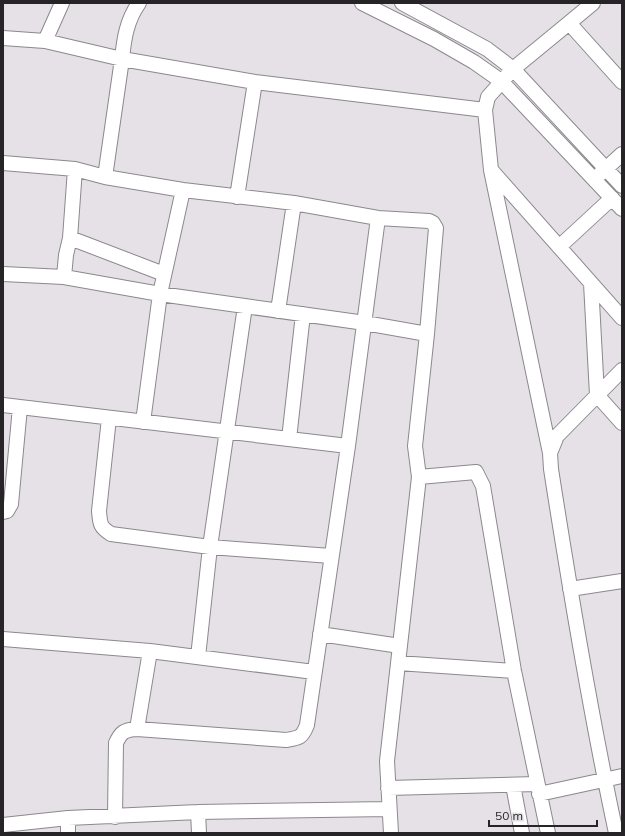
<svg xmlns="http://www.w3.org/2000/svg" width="625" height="836" font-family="Mulish,sans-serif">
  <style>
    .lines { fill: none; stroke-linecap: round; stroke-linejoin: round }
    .minor-casing { stroke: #8c888e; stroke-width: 16 }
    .minor { stroke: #fff; stroke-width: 14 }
  </style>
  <rect width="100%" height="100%" fill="#e5e1e7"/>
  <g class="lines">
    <defs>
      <path id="minor" d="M 139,3 C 127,20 124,38 122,59 L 255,82 L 485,110
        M 362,3 L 434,39 L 474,62 L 501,81 L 622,209
        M 402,3 L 487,49 L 513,69 L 622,186
        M 593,3 L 569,23 L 622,82
        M 3,38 L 45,41 L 62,3
        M 3,163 L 75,169 L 105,177 L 122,59 L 45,41
        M 492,171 L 622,318
        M 600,174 L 622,154
        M 105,177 L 183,190 L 294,203 L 378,218 L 429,221 L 433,223 L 436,228 L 427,334 L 415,446 L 419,477
        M 237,197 L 255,82
        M 70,238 L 164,274
        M 559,247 L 612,198
        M 3,274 L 64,277 L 66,255 L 70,238 L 75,169
        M 64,277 L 160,294 L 365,323 L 427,334
        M 591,283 L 597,395 L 622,423
        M 278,311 L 294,203
        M 3,405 L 348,446
        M 109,418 L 99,511 C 100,524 100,527 111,534 L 210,547 L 331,556
        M 143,422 L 160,294 L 183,190
        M 289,439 L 303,314
        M 550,453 L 491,170 L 485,110 L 488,97 L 513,69 L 569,23
        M 3,512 L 7,511 L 11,504 L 20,407
        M 570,589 L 622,581
        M 320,634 L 400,646
        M 3,639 L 150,651 L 314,672
        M 198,657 L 210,547 L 245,306
        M 398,663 L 514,671
        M 137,729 L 150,651
        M 513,785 L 522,833
        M 388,788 L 537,784
        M 539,794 L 622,776
        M 198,812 L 199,833
        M 115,817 L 116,743 C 121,732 124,730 137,729 L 286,740 C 299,738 302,738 307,725 L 348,446 L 378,218
        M 68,818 L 198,812 L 389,809
        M 3,825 L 68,818 L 68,833
        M 391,833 L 387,761 L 419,477 L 476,472 L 483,486 L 514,671 L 548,833
        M 616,833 C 590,712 570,591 551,469 L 550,453 L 557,436 L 622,370"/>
    </defs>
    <use href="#minor" class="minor-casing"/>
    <use href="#minor" class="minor"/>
  </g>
  <rect width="625" height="836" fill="none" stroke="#262426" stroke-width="8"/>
  <path d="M489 820v6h108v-6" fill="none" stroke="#262426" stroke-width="2"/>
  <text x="495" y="820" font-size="12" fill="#262426" stroke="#e5e1e7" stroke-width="3" paint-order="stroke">50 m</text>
</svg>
